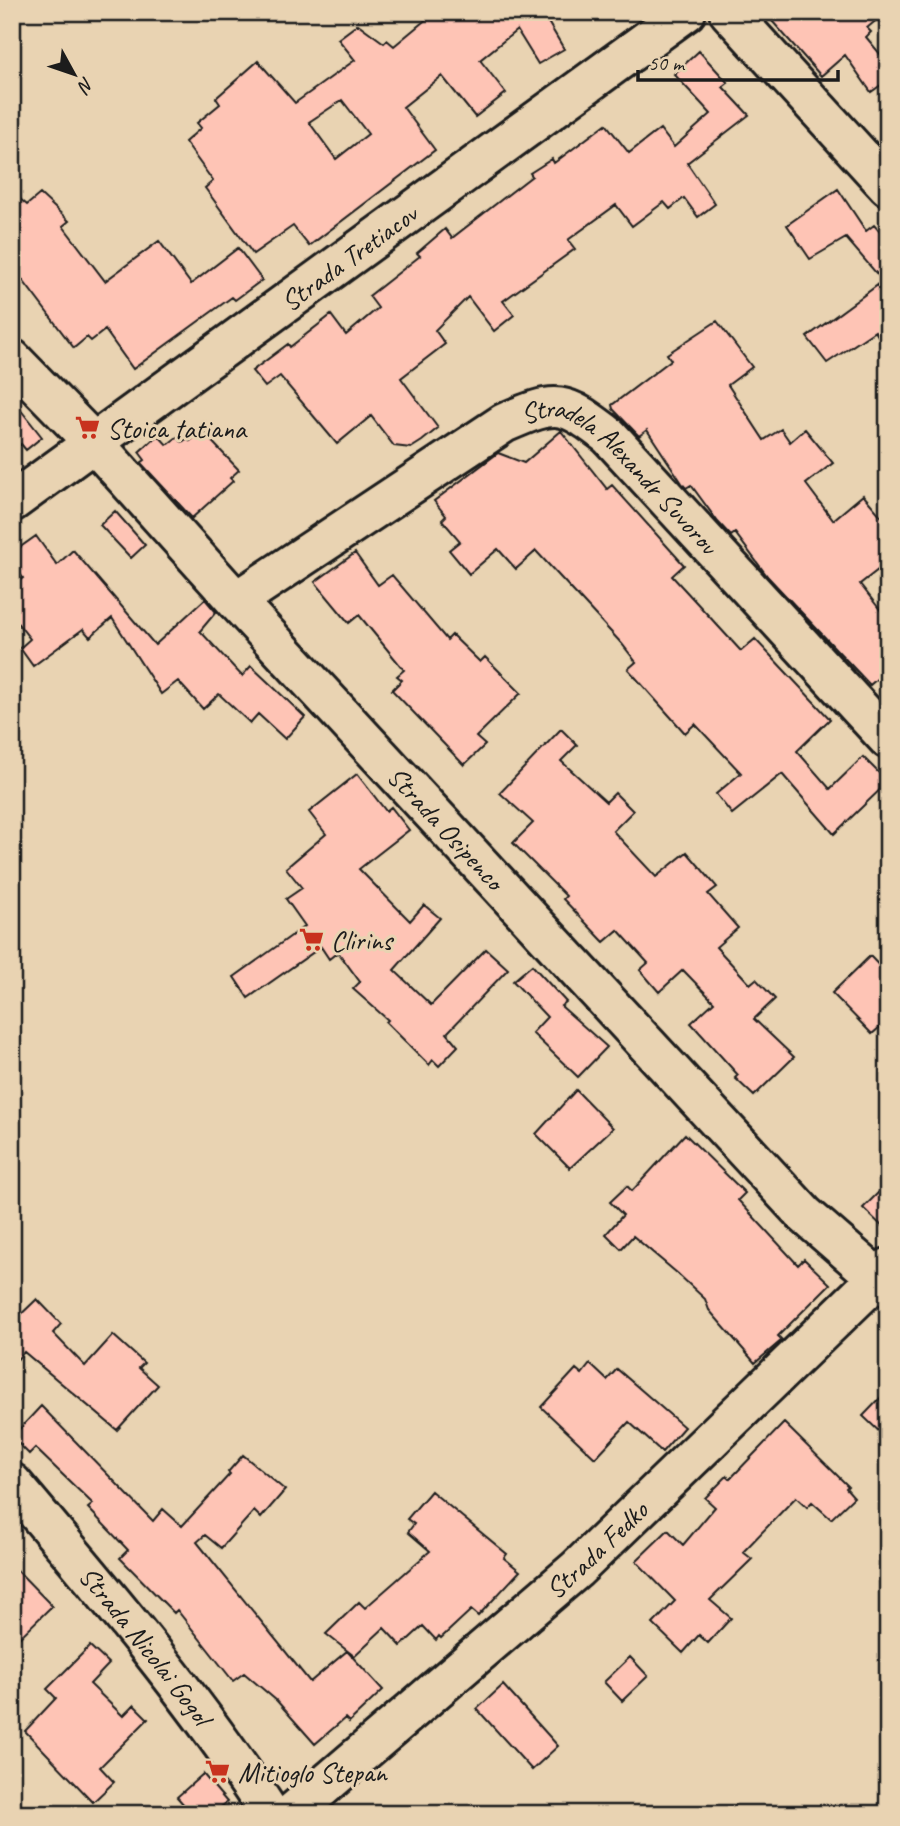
<svg xmlns="http://www.w3.org/2000/svg" width="900" height="1826" font-family="Caveat,sans-serif">
  <style>
    .building { fill: #fec4b5; stroke: #1c1c1c; stroke-width: 2; fill-rule: evenodd }
    .lines { fill: none; stroke-linecap: round; stroke-linejoin: round }
    .minor-casing { stroke: #1c1c1c; stroke-width: 44 }
    .minor { stroke: #e9d3b2; stroke-width: 38 }
    .labels { text-anchor: middle; dominant-baseline: central; stroke-width: 6; stroke-linejoin: round; paint-order: stroke }
    .street-label { font-size: 28px; fill: #1c1c1c; stroke: #e9d3b2 }
    .poi-label { font-size: 28px; fill: #1c1c1c; stroke: #e9d3b2; text-anchor: start }
  </style>
  <rect width="100%" height="100%" fill="#e9d3b2"/>
  <filter id="ink" filterUnits="userSpaceOnUse"><feTurbulence type="fractalNoise" baseFrequency=".0143" numOctaves="2"/><feDisplacementMap in="SourceGraphic" scale="14" xChannelSelector="R" yChannelSelector="G"/><feConvolveMatrix kernelMatrix="1 2 1 2 8 2 1 2 1" color-interpolation-filters="sRGB"/></filter>
  <g filter="url(#ink)">
    <path class="building" d="M 435,12 L 542,12 L 564,49 L 538,64 L 517,30 L 480,60 L 506,93 L 475,117 L 442,76 L 403,107 L 435,150 L 309,246 L 293,226 L 253,254 L 205,188 L 213,181 L 185,142 L 201,128 L 197,123 L 220,104 L 216,98 L 258,61 L 295,103 L 355,60 L 338,39 L 358,24 L 384,43 L 387,40 L 394,46 ZM 342,100 L 368,134 L 336,159 L 309,122 Z
      M 764,12 L 886,12 L 867,28 L 871,32 L 866,37 L 886,61 L 880,66 L 888,80 L 871,92 L 845,55 L 821,76 Z
      M 699,51 L 728,83 L 723,87 L 749,115 L 687,163 L 715,204 L 698,217 L 684,198 L 670,209 L 664,202 L 632,226 L 616,205 L 568,240 L 575,249 L 503,301 L 514,315 L 494,331 L 468,297 L 435,330 L 445,344 L 401,378 L 438,428 L 422,441 L 411,448 L 394,446 L 371,416 L 337,444 L 280,376 L 265,387 L 252,371 L 288,344 L 290,347 L 331,315 L 346,335 L 378,308 L 369,296 L 420,256 L 417,253 L 445,229 L 452,238 L 532,176 L 530,173 L 552,159 L 554,163 L 606,124 L 629,153 L 660,129 L 674,147 L 711,114 L 674,74 Z
      M 838,189 L 866,231 L 874,225 L 888,241 L 888,352 L 875,331 L 827,363 L 807,337 L 883,281 L 846,238 L 810,259 L 787,225 Z
      M 12,192 L 27,205 L 40,194 L 69,221 L 63,226 L 105,281 L 159,241 L 191,284 L 238,248 L 262,280 L 235,300 L 232,297 L 133,369 L 105,330 L 91,341 L 87,337 L 74,348 L 12,266 Z
      M 717,321 L 752,367 L 728,385 L 764,440 L 781,429 L 790,442 L 805,429 L 833,463 L 806,484 L 833,520 L 863,495 L 888,524 L 888,562 L 860,584 L 888,620 L 888,669 L 870,685 L 768,577 L 735,533 L 731,536 L 718,522 L 691,485 L 686,488 L 682,483 L 647,430 L 639,436 L 613,409 L 612,405 L 671,360 L 667,354 Z
      M 12,399 L 42,437 L 26,450 L 21,444 L 12,451 Z
      M 202,431 L 239,470 L 230,478 L 233,481 L 192,518 L 141,463 L 145,460 L 139,452 L 158,435 L 167,445 L 177,437 L 182,442 L 188,438 L 190,441 Z
      M 561,431 L 607,489 L 612,485 L 684,565 L 672,576 L 741,651 L 755,639 L 830,719 L 797,751 L 830,789 L 863,757 L 888,782 L 834,834 L 782,774 L 732,814 L 716,794 L 741,773 L 695,724 L 685,733 L 628,669 L 636,662 L 622,644 L 536,551 L 516,569 L 498,549 L 469,574 L 449,550 L 460,541 L 442,520 L 446,516 L 434,501 L 498,453 L 524,463 Z
      M 115,511 L 145,545 L 131,558 L 100,525 Z
      M 36,536 L 57,565 L 73,550 L 155,645 L 205,599 L 216,612 L 200,631 L 242,676 L 251,666 L 305,717 L 285,739 L 258,714 L 250,723 L 219,694 L 203,709 L 178,681 L 161,694 L 112,618 L 90,637 L 83,629 L 33,666 L 20,648 L 30,639 L 12,616 L 12,586 L 23,578 L 12,563 L 12,553 Z
      M 355,553 L 378,585 L 392,575 L 447,640 L 452,635 L 480,662 L 485,657 L 521,693 L 476,737 L 485,745 L 464,765 L 392,690 L 402,680 L 397,676 L 404,670 L 359,615 L 349,623 L 315,582 Z
      M 561,729 L 577,745 L 561,761 L 606,802 L 615,793 L 633,811 L 613,831 L 656,877 L 687,852 L 717,887 L 708,894 L 738,928 L 716,947 L 750,984 L 756,979 L 775,999 L 754,1019 L 794,1057 L 754,1096 L 735,1078 L 738,1075 L 691,1023 L 714,1002 L 683,970 L 659,992 L 640,970 L 648,963 L 618,930 L 604,942 L 563,899 L 566,896 L 513,843 L 533,823 L 500,793 Z
      M 357,774 L 386,811 L 391,807 L 409,830 L 359,869 L 410,921 L 424,905 L 440,918 L 394,970 L 431,1005 L 486,949 L 508,969 L 447,1033 L 458,1046 L 439,1066 L 433,1060 L 429,1065 L 386,1022 L 388,1020 L 353,989 L 360,982 L 338,952 L 329,959 L 321,947 L 248,998 L 234,977 L 305,926 L 286,899 L 302,888 L 286,868 L 326,834 L 309,812 Z
      M 870,956 L 888,975 L 888,1020 L 872,1034 L 832,993 Z
      M 532,965 L 566,1002 L 561,1006 L 607,1047 L 578,1077 L 532,1033 L 547,1017 L 513,981 Z
      M 576,1090 L 613,1128 L 570,1168 L 536,1134 Z
      M 685,1134 L 745,1193 L 738,1200 L 798,1265 L 804,1259 L 830,1284 L 778,1336 L 782,1340 L 755,1363 L 709,1310 L 705,1299 L 677,1273 L 633,1236 L 621,1249 L 606,1234 L 623,1215 L 610,1202 L 627,1186 L 632,1191 Z
      M 888,1183 L 888,1232 L 863,1208 Z
      M 37,1299 L 61,1324 L 53,1333 L 85,1366 L 113,1335 L 144,1363 L 139,1368 L 158,1385 L 117,1430 L 24,1352 L 12,1365 L 12,1323 Z
      M 590,1364 L 607,1380 L 617,1369 L 684,1427 L 662,1452 L 629,1422 L 595,1458 L 541,1407 L 576,1369 L 582,1374 Z
      M 888,1390 L 888,1440 L 863,1416 Z
      M 41,1406 L 153,1521 L 163,1509 L 182,1526 L 230,1474 L 228,1472 L 243,1455 L 285,1490 L 261,1518 L 254,1511 L 221,1548 L 205,1535 L 197,1542 L 310,1682 L 347,1651 L 383,1690 L 349,1722 L 345,1718 L 315,1744 L 277,1701 L 244,1673 L 233,1681 L 177,1610 L 174,1613 L 120,1558 L 128,1550 L 88,1508 L 93,1504 L 35,1448 L 29,1454 L 12,1437 Z
      M 784,1423 L 848,1486 L 846,1488 L 854,1497 L 831,1519 L 812,1502 L 807,1507 L 796,1497 L 743,1552 L 752,1559 L 710,1600 L 731,1618 L 708,1643 L 699,1635 L 683,1653 L 653,1624 L 675,1601 L 636,1561 L 668,1530 L 683,1545 L 715,1507 L 705,1498 L 727,1476 L 730,1479 Z
      M 431,1491 L 507,1554 L 504,1558 L 520,1571 L 478,1616 L 471,1610 L 441,1638 L 439,1636 L 436,1640 L 423,1626 L 401,1646 L 384,1628 L 354,1656 L 326,1634 L 359,1602 L 365,1608 L 430,1551 L 408,1532 L 414,1524 L 407,1519 Z
      M 12,1565 L 52,1606 L 12,1645 Z
      M 90,1646 L 109,1664 L 90,1684 L 123,1716 L 134,1705 L 148,1719 L 100,1767 L 114,1782 L 93,1802 L 25,1731 L 56,1698 L 47,1689 Z
      M 630,1657 L 648,1676 L 622,1701 L 604,1682 Z
      M 503,1685 L 558,1746 L 532,1770 L 477,1709 Z
      M 203,1774 L 227,1802 L 213,1814 L 192,1814 L 177,1797 Z"/>
    <g class="lines">
      <defs>
        <g id="minor">
          <path d="M 729,12 L 888,186"/>
          <path id="s1" d="M 12,359 L 94,443 L 236,601 L 804,1214 L 888,1287"/>
          <path id="s2" d="M 12,502 L 686,12"/>
          <path id="s3" d="M 236,601 L 504,423 C 558,399 563,401 609,436 L 888,739"/>
          <path id="s4" d="M 12,1483 C 102,1589 194,1697 270,1814"/>
          <path id="s5" d="M 291,1814 L 577,1569 L 888,1268"/>
        </g>
      </defs>
      <use href="#minor" class="minor-casing"/>
      <use href="#minor" class="minor"/>
    </g>
  </g>
  <defs>
    <symbol id="supermarket-bare" viewBox="-9 -9 18 18"><path d="M-6-5.5h2.5l.6 2H6L4.5 2H-2.5L-4.4-4H-6ZM-1.5 3.2a1.3 1.3 0 1 0 .1 0ZM3 3.2a1.3 1.3 0 1 0 .1 0Z" fill="#c8321e" stroke="#e9d3b2" stroke-width="2.5" paint-order="stroke"/></symbol>
  </defs>
  <g fill-rule="evenodd">
    <use href="#supermarket-bare" x="70" y="410" width="35" height="35"/>
    <use href="#supermarket-bare" x="294" y="922" width="35" height="35"/>
    <use href="#supermarket-bare" x="200" y="1754" width="35" height="35"/>
  </g>
  <g class="labels">
    <g class="street-label">
      <text stroke="none"><textPath href="#s2" startOffset="416">Strada Tretiacov</textPath></text>
      <text stroke="none"><textPath href="#s3" startOffset="466">Stradela Alexandr Suvorov</textPath></text>
      <text stroke="none"><textPath href="#s1" startOffset="639">Strada Osipenco</textPath></text>
      <text stroke="none"><textPath href="#s5" startOffset="404">Strada Fedko</textPath></text>
      <text stroke="none"><textPath href="#s4" startOffset="210">Strada Nicolai Gogol</textPath></text>
    </g>
    <g class="poi-label">
      <text x="107" y="428">Stoica tatiana</text>
      <text x="331" y="940">Clirins</text>
      <text x="238" y="1772">Mitioglo Stepan</text>
    </g>
  </g>
  <rect width="900" height="1826" fill="none" stroke="#e9d3b2" stroke-width="42"/>
  <rect x="21" y="21" width="858" height="1784" fill="none" stroke="#1c1c1c" stroke-width="2.5" filter="url(#ink)"/>
  <g transform="translate(74 74) rotate(130)" stroke="#e9d3b2" stroke-width="5" paint-order="stroke">
  <path d="M0-5L12 26L0 18L-12 26Z" fill="#1c1c1c"/>
  <text y="-10" font-size="19" font-weight="bold" text-anchor="middle" fill="#1c1c1c">N</text>
  </g>
  <path d="M638 70v10h200v-10" fill="none" stroke="#1c1c1c" stroke-width="3.5"/>
  <text x="648" y="70" font-size="21" fill="#1c1c1c" stroke="#e9d3b2" stroke-width="5" paint-order="stroke">50 m</text>
</svg>
